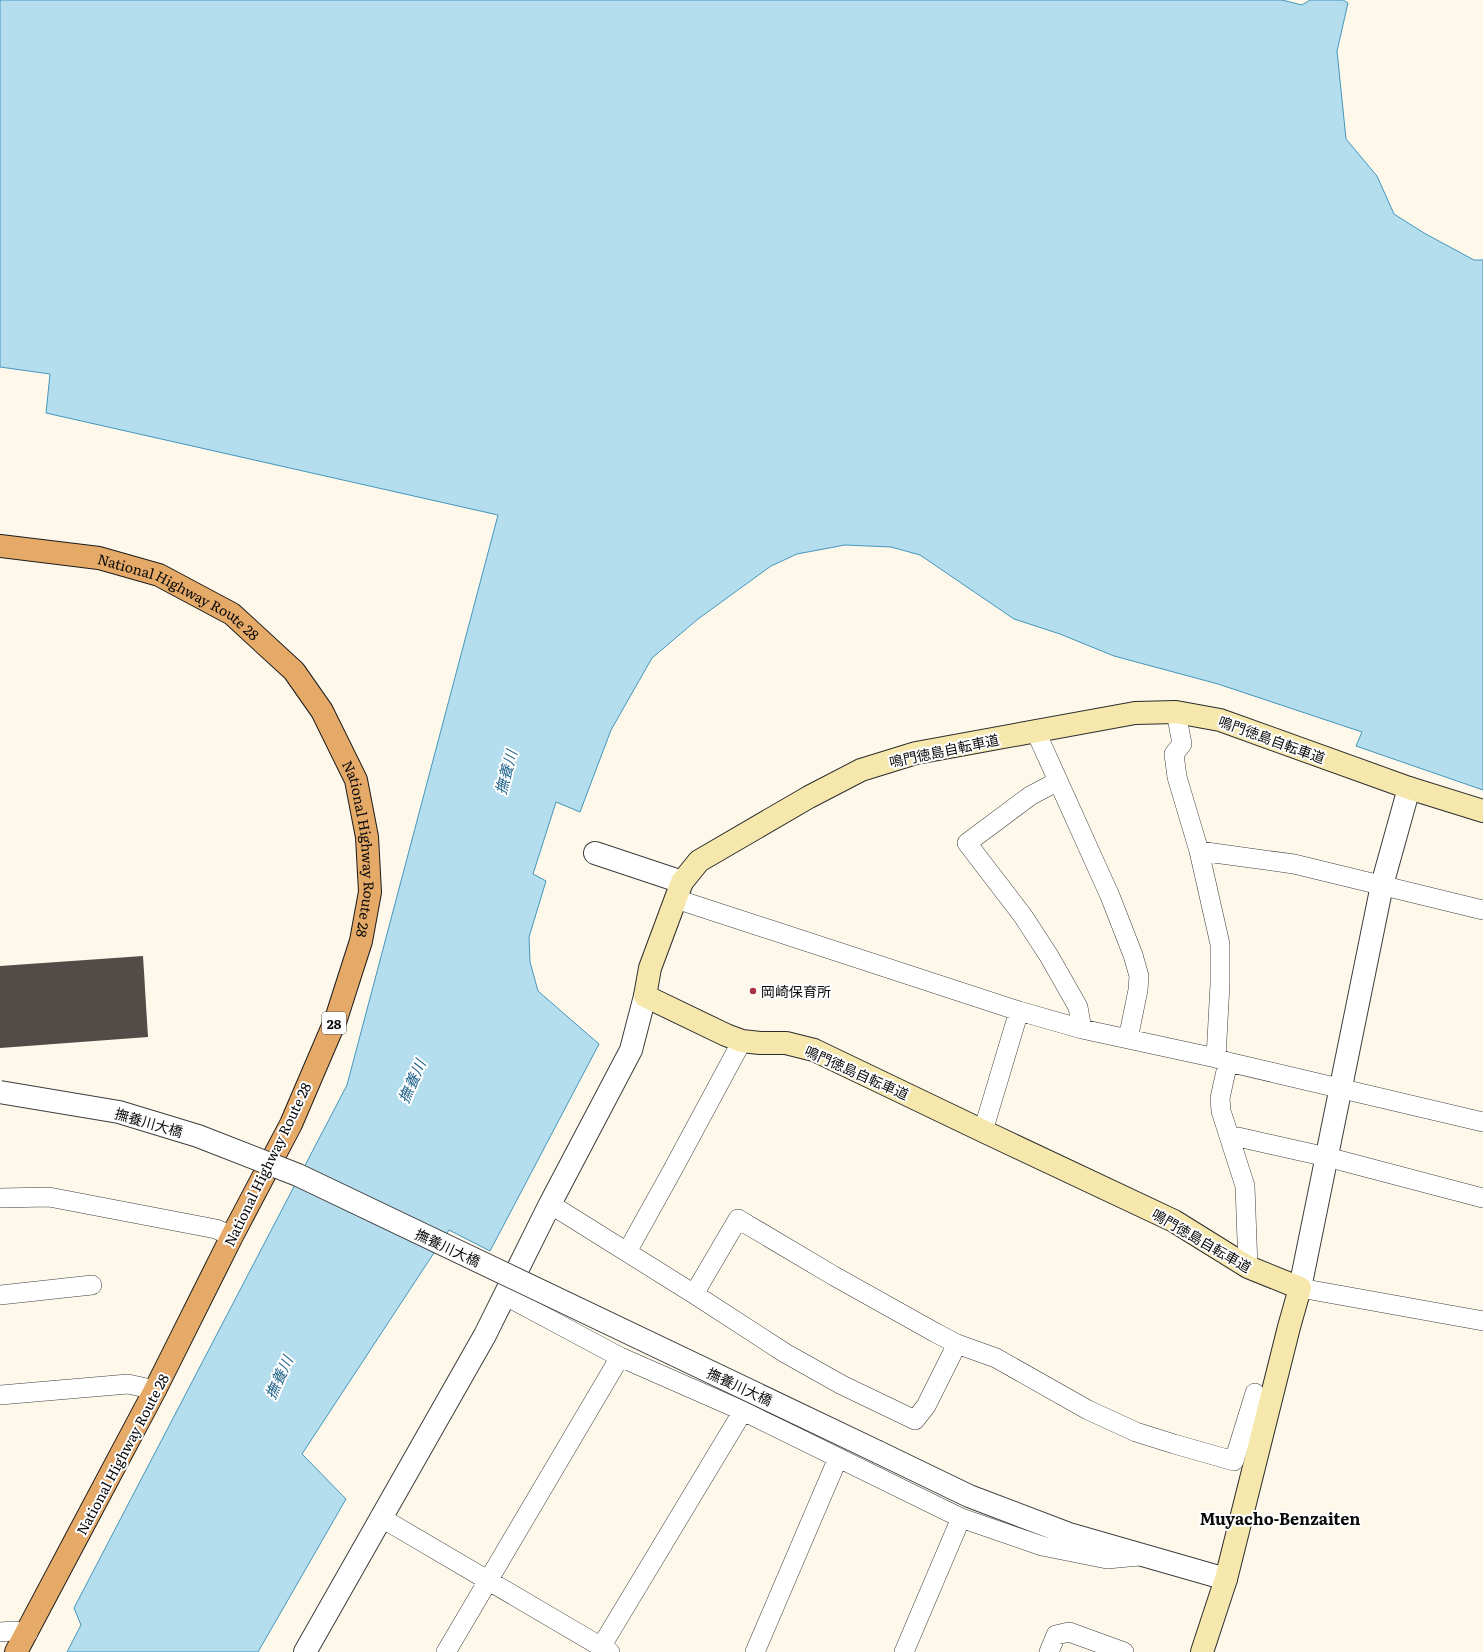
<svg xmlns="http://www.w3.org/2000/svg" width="1483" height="1652" font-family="Literata,'Noto Sans JP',serif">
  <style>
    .water { fill: #b4ddee; stroke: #4496bd }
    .building { fill: #524b48 }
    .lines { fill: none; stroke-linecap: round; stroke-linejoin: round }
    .minor-casing { stroke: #3d3d3d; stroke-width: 20 }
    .tertiary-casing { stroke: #3d3d3d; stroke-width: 24 }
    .secondary-casing { stroke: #2c2c2c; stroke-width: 24 }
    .trunk-casing { stroke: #1b1b1b; stroke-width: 24 }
    .minor { stroke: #fff; stroke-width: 19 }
    .tertiary { stroke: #fff; stroke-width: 22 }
    .secondary { stroke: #f6e8ac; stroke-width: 22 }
    .trunk { stroke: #e6aa68; stroke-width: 22 }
    .tertiary-bridge-casing { stroke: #3d3d3d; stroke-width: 24; stroke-linecap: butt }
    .tertiary-bridge { stroke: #fff; stroke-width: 22 }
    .poi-dot { fill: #aa3342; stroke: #fff; stroke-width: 1.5 }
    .labels { text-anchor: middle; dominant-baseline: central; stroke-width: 4; stroke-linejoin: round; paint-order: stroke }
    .shield { fill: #fff; stroke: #545454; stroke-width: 1 }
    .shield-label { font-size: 13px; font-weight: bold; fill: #0a0a0a }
    .street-label { font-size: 14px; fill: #0a0a0a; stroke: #fff }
    .poi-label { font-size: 14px; fill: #0a0a0a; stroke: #fff; text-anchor: start }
    .water-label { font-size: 15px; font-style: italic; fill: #23678d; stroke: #fff }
    .quarter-label { font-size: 16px; font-weight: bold; fill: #0a0a0a; stroke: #fff }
  </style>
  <rect width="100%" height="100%" fill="#fdf8ea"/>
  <path class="water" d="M 0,0 L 1282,0 L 1302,5 L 1310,0 L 1343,0 L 1348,3 L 1337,51 L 1346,139 L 1377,176 L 1394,214 L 1424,233 L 1474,260 L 1483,260 L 1483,790 L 1356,746 L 1362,732 L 1218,684 L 1114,656 L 1060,634 L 1014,619 L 920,555 L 891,547 L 845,545 L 797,554 L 771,566 L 698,619 L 652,658 L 611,730 L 580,812 L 556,802 L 533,874 L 546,881 L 529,937 L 530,962 L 538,991 L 599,1044 L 490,1251 L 449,1230 L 302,1454 L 346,1499 L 258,1652 L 67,1652 L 81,1625 L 74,1608 L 347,1085 L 498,515 L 46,413 L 50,374 L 0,367 Z"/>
  <path class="building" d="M 143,956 L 148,1037 L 0,1048 L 0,966 Z"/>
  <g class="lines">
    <defs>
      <path id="minor" d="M 1176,712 L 1182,744 L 1174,754 L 1177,777 L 1199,851 L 1220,944 L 1220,984 L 1216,1058
        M 1036,732 L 1110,896 L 1133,955 L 1139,976 L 1138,990 L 1128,1039
        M 1058,781 L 1030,796 L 967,843 L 1023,916 L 1049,956 L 1078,1007 L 1082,1029
        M 1199,851 L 1294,864 L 1483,910
        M 676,899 L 1019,1011 L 1082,1029 L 1216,1058 L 1228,1062 L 1483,1122
        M 1228,1062 L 1220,1098 L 1221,1111 L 1245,1186 L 1248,1267
        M 983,1131 L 1019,1011
        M 1231,1141 L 1238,1137 L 1327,1157 L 1483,1198
        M 0,1198 L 49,1197 L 216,1229 L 232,1236
        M 550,1204 L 694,1294 L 785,1353 L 842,1385 L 915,1420 L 926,1406 L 957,1344
        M 627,1252 L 672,1171 L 742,1041
        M 1300,1288 L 1483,1321
        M 694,1294 L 738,1219 L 834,1276 L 936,1333 L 957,1344 L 996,1358 L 1088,1410 L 1136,1432 L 1174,1444 L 1234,1461 L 1255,1393
        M 0,1295 L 92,1285
        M 504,1295 L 620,1357 L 743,1411 L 961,1518 L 1042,1546 L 1107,1559 L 1139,1556
        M 0,1395 L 128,1384 L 155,1390
        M 380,1517 L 610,1652
        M 0,1632 L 13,1631 L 28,1633
        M 601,1647 L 743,1411
        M 446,1652 L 620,1357
        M 755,1652 L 838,1458
        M 904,1652 L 961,1518
        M 1049,1652 L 1056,1635 L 1069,1632 L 1124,1652"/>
      <path id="tertiary" d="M 595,853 L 682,882
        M 1300,1288 L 1382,885 L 1409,788
        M 878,1452 L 969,1496 L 1069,1534 L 1226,1579
        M 305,1652 L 485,1335 L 550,1204 L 631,1050 L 645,996"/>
      <path id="secondary" d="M 1202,1652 L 1226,1579 L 1289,1327 L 1300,1288 L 1248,1267 L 1174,1221 L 983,1131 L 814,1050 L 786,1043 L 760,1043 L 742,1041 L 726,1035 L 645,996 L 650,968 L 682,882 L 699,861 L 809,797 L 861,770 L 916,753 L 1135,713 L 1176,712 L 1220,720 L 1409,788 L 1483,811"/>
      <g id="trunk">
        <path id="s1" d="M 0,546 L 99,558 L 159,575 L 232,614 L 294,671 L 322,711 L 356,780 L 367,837 L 370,892 L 361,941 L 336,1019 L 291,1124 L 232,1236 L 155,1390 L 16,1652"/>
      </g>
    </defs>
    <use href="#minor" class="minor-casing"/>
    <use href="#tertiary" class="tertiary-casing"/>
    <use href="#secondary" class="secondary-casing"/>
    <use href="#trunk" class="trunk-casing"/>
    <use href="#minor" class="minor"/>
    <use href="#tertiary" class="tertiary"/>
    <use href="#secondary" class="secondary"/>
    <use href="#trunk" class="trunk"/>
    <defs>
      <path id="tertiary-bridge" d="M 0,1092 L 119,1112 L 198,1136 L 298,1175 L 878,1452"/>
    </defs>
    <use href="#tertiary-bridge" class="tertiary-bridge-casing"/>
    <use href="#tertiary-bridge" class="tertiary-bridge"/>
  </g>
  <circle class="poi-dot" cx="753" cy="991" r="4"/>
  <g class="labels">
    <rect class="shield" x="322" y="1012" width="24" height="22" rx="3"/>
    <g class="shield-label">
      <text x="334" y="1023">28</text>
    </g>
    <g class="street-label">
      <text stroke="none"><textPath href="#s1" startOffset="189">National Highway Route 28</textPath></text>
      <text transform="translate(1272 739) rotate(20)">鳴門徳島自転車道</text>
      <text transform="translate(944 750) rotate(-12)">鳴門徳島自転車道</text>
      <text stroke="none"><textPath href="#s1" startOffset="524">National Highway Route 28</textPath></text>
      <text transform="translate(857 1072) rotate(24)">鳴門徳島自転車道</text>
      <text transform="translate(149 1122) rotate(16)">撫養川大橋</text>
      <text transform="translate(267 1164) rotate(-64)">National Highway Route 28</text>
      <text transform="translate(1202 1240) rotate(30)">鳴門徳島自転車道</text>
      <text transform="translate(448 1247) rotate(25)">撫養川大橋</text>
      <text transform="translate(740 1386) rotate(25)">撫養川大橋</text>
      <text transform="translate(122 1454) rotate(-62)">National Highway Route 28</text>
    </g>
    <g class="poi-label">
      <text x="761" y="991">岡崎保育所</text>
    </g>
    <g class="water-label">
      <text transform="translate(505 772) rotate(-75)">撫養川</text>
      <text transform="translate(411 1081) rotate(-66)">撫養川</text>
      <text transform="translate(278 1377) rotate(-65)">撫養川</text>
    </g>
    <g class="quarter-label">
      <text x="1280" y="1518">Muyacho-Benzaiten</text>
    </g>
  </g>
</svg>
